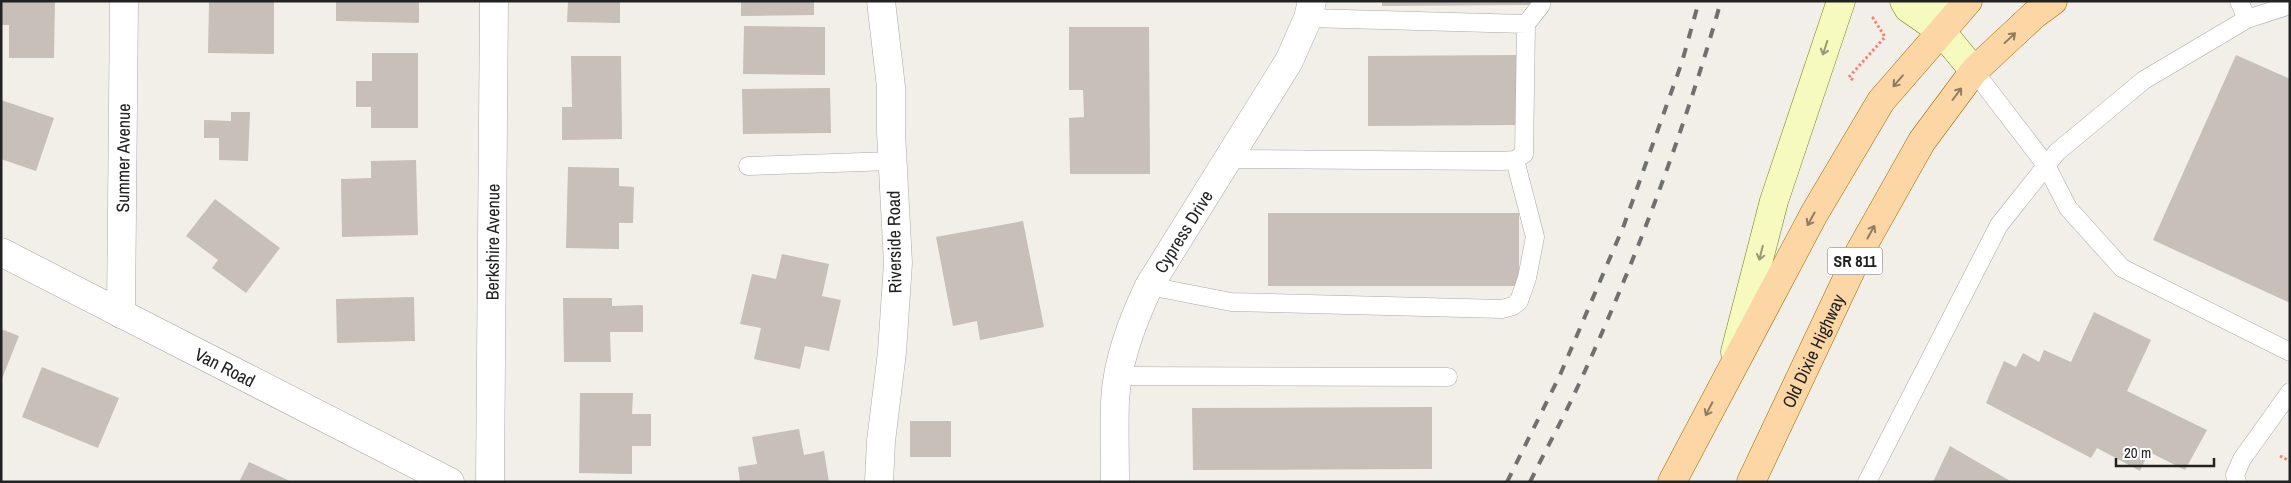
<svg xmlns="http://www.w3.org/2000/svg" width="2291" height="483" font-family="'Archivo Narrow',sans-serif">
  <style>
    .building { fill: #c7bfb8 }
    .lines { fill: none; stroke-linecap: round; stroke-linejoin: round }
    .lane-casing { stroke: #a9a9a9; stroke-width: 19 }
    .street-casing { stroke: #a9a9a9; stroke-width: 29 }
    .secondary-casing { stroke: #707d05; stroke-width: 29 }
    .primary-casing { stroke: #a06b00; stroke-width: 29 }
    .path { stroke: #fa8072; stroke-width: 3; stroke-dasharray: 2.5 2.5; stroke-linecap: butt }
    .lane { stroke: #fff; stroke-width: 18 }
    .street { stroke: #fff; stroke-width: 28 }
    .secondary { stroke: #f7fabf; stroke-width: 28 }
    .primary { stroke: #fcd6a4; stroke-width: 28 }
    .rail { stroke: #707070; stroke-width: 4; stroke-dasharray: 10 10; stroke-linecap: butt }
    .oneway { stroke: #8f7c63 }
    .oneway2 { stroke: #979978 }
    .labels { text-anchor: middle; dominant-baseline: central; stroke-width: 4.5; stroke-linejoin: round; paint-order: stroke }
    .shield { fill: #fff; stroke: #646464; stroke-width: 1 }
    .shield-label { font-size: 16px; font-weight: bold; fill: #222 }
    .street-label { font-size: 18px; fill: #222; stroke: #fff }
  </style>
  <rect width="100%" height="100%" fill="#f2efe9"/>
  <path class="building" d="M 1,1 L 55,1 L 54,58 L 9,58 L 9,25 L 1,25 Z
    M 209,1 L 274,1 L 274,54 L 208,53 Z
    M 336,1 L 419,1 L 419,23 L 336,21 Z
    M 568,1 L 620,1 L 620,23 L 567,22 Z
    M 741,1 L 814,1 L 814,15 L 741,16 Z
    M 1382,1 L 1537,1 L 1537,5 L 1382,6 Z
    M 744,26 L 825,27 L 825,75 L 743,74 Z
    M 1069,27 L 1149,27 L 1150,174 L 1070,174 L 1069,118 L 1084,117 L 1083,90 L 1069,90 Z
    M 372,53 L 418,53 L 418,128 L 371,128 L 371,107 L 356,107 L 356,81 L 372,81 Z
    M 1516,55 L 1516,125 L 1368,126 L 1368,56 Z
    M 2236,55 L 2290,79 L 2290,303 L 2153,240 Z
    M 571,56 L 621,56 L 622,139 L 562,140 L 562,107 L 572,107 Z
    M 830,88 L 831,133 L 743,134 L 742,89 Z
    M 1,100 L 54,118 L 36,171 L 1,159 Z
    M 231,112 L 250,112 L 248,161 L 219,160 L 219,138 L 204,138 L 204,120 L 231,121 Z
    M 416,160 L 418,235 L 342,237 L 341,179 L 371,178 L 371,161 Z
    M 568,167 L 619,168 L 619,186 L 634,187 L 633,223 L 619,223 L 619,249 L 566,248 Z
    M 215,199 L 280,248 L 246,293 L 212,268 L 218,260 L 186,236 Z
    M 1268,213 L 1519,213 L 1519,286 L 1268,286 Z
    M 1023,221 L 1044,327 L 980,340 L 977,321 L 953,326 L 936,237 Z
    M 782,254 L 829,264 L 822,296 L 841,300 L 829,351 L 805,346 L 800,369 L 754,359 L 761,328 L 740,324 L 752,274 L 776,279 Z
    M 414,297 L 415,341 L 337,343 L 336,299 Z
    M 563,298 L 612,298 L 612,306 L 643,305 L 643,332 L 610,332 L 611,362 L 564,362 Z
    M 2094,312 L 2151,340 L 2127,391 L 2207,430 L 2185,470 L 2149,452 L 2140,471 L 2097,448 L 2091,458 L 1986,403 L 2004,361 L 2016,367 L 2023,353 L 2039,362 L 2044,350 L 2071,362 Z
    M 1,329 L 19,336 L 1,381 Z
    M 42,367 L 119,398 L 98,448 L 22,417 Z
    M 580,393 L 633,393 L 632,414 L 651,414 L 651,446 L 632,446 L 632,474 L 579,473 Z
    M 1432,407 L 1432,469 L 1193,470 L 1192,408 Z
    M 910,421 L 951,421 L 951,457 L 910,457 Z
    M 799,429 L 804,455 L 824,451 L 829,482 L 740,482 L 738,467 L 757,464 L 752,437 Z
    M 1950,446 L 2012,482 L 1933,482 Z
    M 249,462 L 292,482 L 239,482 Z"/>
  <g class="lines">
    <defs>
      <path id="lane" d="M 2239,1 L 2247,19
        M 1308,18 L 1526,24
        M 1974,71 L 2046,165 L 2068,208 L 2122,268 L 2290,352
        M 1229,159 L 1501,161 L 1515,160 L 1524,154 L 1526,24 L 1541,5 L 1541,1
        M 748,166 L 892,161
        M 1149,286 L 1231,302 L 1502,309 L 1513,306 L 1519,301 L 1527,278 L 1535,237 L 1515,160
        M 1119,376 L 1448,377
        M 1867,482 L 1999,225 L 2057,152 L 2144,80 L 2247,19 L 2290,5
        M 2237,482 L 2235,475 L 2242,459 L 2290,392"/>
      <g id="street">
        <path id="s1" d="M 1,252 L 450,482"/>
        <path id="s2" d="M 121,314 L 124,1"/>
        <path id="s3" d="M 490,482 L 494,1"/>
        <path d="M 879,482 L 881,441 L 892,352 L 898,263 L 891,132 L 891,87 L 881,1"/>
        <path id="s4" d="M 1115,482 C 1115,455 1114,427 1115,401 C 1117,361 1132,322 1149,286 L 1289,61 L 1308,18 L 1312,1"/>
      </g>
      <path id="secondary" d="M 1904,1 L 1908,8 L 1941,31
        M 1937,1 L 1941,31 L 1974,71
        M 1735,352 L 1774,201 L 1841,1"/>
      <g id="primary">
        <path d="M 1672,482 L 1814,214 L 1881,101 L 1968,1"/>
        <path id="s5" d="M 1751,482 L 1860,251 L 1922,141 L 1974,71 L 2034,15 L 2053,1"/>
      </g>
    </defs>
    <use href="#lane" class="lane-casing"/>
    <use href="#street" class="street-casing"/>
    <use href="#secondary" class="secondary-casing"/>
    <use href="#primary" class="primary-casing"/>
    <path class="path" d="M 1853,80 L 1849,77 L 1885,37 L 1873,18 L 1876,16
      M 2280,456 L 2290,461"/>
    <use href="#lane" class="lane"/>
    <use href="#street" class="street"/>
    <use href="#secondary" class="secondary"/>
    <use href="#primary" class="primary"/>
    <path class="rail" d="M 1507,482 L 1560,375 L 1624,225 L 1682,62 L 1699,1
      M 1530,482 C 1546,449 1564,417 1579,384 C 1636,260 1684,132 1721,1"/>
  </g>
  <defs><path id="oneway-shaft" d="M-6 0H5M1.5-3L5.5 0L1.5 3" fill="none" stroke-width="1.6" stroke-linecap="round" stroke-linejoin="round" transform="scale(1.25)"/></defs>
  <g class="oneway">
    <use href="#oneway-shaft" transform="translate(2010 38) rotate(-43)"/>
    <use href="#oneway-shaft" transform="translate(1898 81) rotate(131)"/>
    <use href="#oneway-shaft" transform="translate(1957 94) rotate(-53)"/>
    <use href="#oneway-shaft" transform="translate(1811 219) rotate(119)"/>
    <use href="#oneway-shaft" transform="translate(1871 232) rotate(-61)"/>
    <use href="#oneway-shaft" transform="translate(1709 409) rotate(117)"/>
  </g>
  <g class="oneway2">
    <use href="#oneway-shaft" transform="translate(1825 48) rotate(108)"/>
    <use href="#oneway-shaft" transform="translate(1761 253) rotate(104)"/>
  </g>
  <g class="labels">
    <rect class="shield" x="1827.5" y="247.5" width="55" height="27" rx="4"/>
    <g class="shield-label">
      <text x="1855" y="261">SR 811</text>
    </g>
    <g class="street-label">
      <text stroke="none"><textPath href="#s2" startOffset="156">Summer Avenue</textPath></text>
      <text stroke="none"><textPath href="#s4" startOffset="266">Cypress Drive</textPath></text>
      <text stroke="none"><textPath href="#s3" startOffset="240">Berkshire Avenue</textPath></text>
      <text transform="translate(894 242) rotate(-91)">Riverside Road</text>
      <text stroke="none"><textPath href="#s5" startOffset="145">Old Dixie Highway</textPath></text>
      <text stroke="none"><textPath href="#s1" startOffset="252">Van Road</textPath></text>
    </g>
  </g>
  <rect width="2291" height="483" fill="none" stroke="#222222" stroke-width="5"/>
  <path d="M2116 458v8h98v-8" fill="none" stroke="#222222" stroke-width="2.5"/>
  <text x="2124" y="458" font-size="15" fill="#222222" stroke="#ffffff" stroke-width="4" paint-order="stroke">20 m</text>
</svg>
